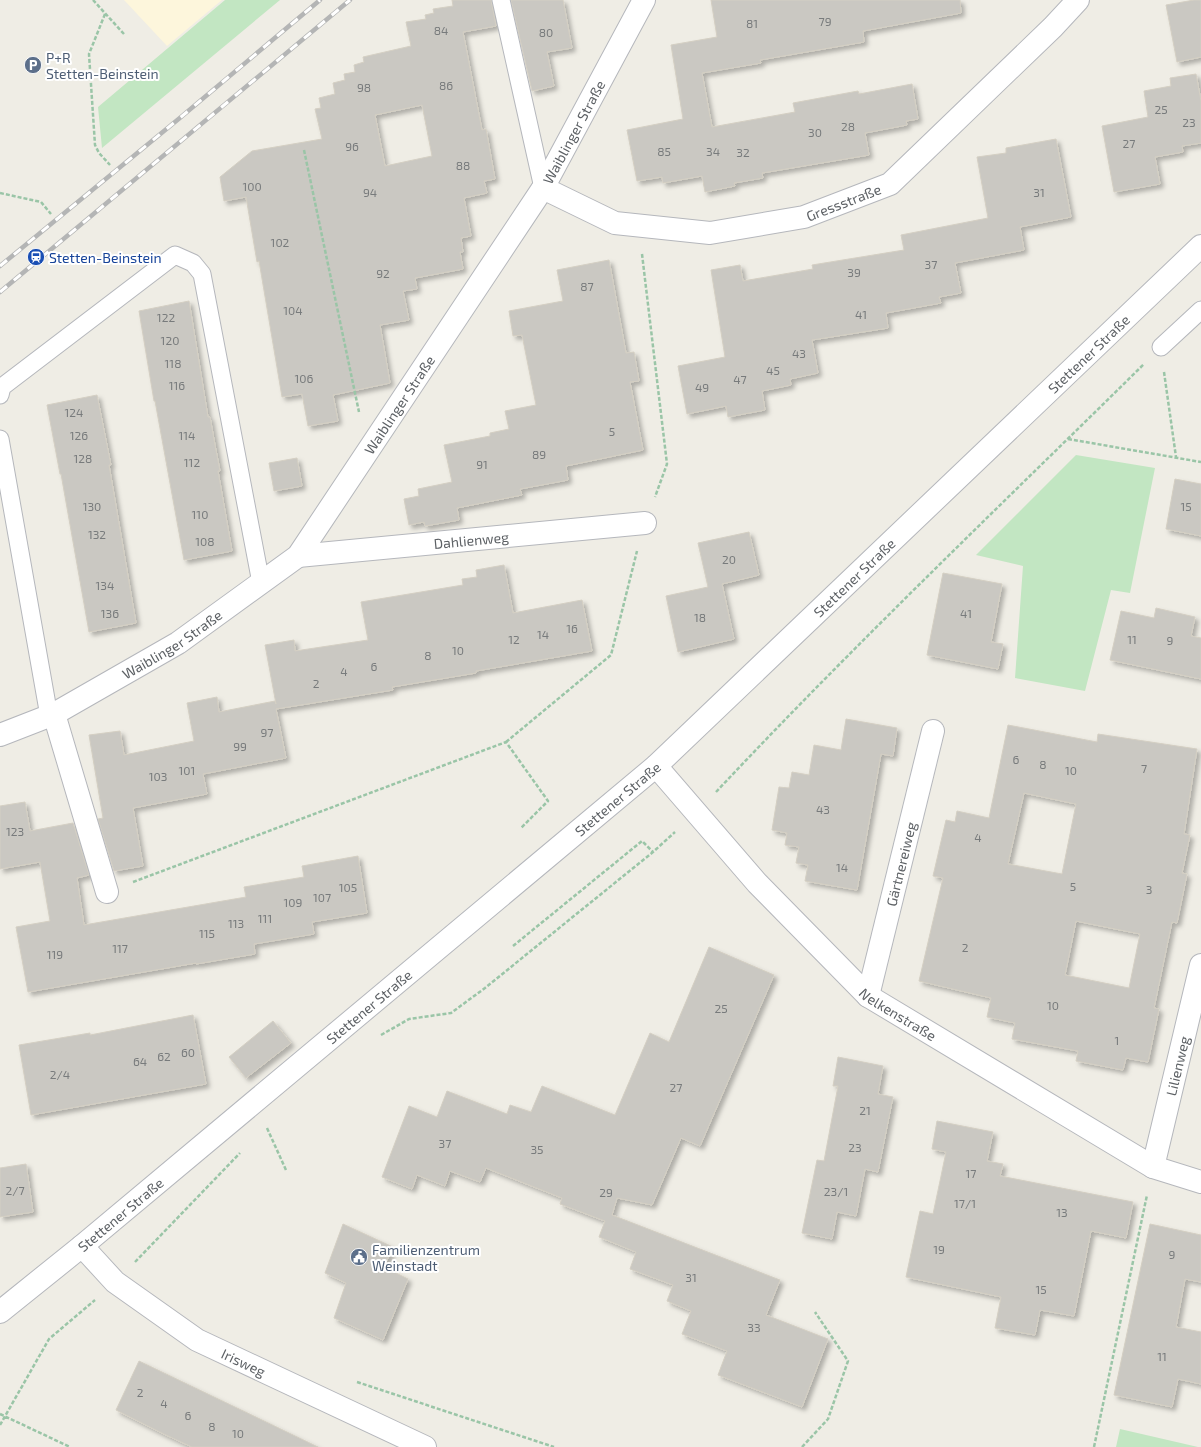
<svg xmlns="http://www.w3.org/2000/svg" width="1201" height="1447" font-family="'Exo 2',sans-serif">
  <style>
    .commercial { fill: #fdf6dc }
    .green { fill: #c2e6c2 }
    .building { fill: #cac8c2; stroke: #d4cfc3; fill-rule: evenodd; filter: url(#shadow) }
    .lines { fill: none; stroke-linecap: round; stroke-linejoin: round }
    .service-casing { stroke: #b5b7bc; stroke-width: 19 }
    .minor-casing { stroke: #b5b7bc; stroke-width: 24 }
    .tertiary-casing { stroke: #b5b7bc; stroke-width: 24 }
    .path { stroke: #9ac5a7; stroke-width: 2.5; stroke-dasharray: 4 2; stroke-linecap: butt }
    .service { stroke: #fff; stroke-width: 17 }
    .minor { stroke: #fff; stroke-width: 22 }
    .tertiary { stroke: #fff; stroke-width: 22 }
    .rail-casing { stroke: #b4b5b5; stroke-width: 4.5 }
    .rail { stroke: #fff; stroke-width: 3; stroke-dasharray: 9; stroke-linecap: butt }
    .labels { text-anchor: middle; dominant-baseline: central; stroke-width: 4; stroke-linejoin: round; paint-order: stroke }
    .number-label { font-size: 12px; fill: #787b7c }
    .service-label { font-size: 14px; fill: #4e5e75; stroke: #fff; text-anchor: start }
    .street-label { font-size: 14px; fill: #5d6165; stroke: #fff }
    .transit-label { font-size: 14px; fill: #164399; stroke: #fff; text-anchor: start }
  </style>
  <defs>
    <filter id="shadow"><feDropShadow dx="3.5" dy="3.5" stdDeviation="2" flood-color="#0004"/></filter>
  </defs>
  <rect width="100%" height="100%" fill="#efede5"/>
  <path class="commercial" d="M 124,0 L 222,0 L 167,46 Z"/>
  <path class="green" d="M 225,0 L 280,0 L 102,148 L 98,107 Z
    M 1076,455 L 1155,468 L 1130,593 L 1111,590 L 1085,691 L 1015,678 L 1023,566 L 976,555 Z
    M 1120,1429 L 1198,1447 L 1116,1447 Z"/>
  <path class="building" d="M 452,0 L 491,0 L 496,26 L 463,32 L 482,130 L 486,129 L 495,179 L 484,181 L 487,193 L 464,198 L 471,236 L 461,238 L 463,252 L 460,252 L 463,269 L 415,278 L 417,289 L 403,291 L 409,320 L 380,325 L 390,383 L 333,395 L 338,421 L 308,426 L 302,394 L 282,397 L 259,261 L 257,262 L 246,197 L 224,201 L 220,177 L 252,151 L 322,139 L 315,109 L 321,108 L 319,98 L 335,94 L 333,83 L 345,80 L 344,74 L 355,72 L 354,65 L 364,62 L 363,57 L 411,46 L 406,22 L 426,19 L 425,15 L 434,13 L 433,9 L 453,6 ZM 422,105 L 432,156 L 385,166 L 375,115 Z
    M 511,0 L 563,0 L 572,48 L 547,52 L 554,86 L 532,91 Z
    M 711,0 L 960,0 L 961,13 L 863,31 L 864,42 L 760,60 L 761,63 L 702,73 L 712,127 L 795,112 L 793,103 L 858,91 L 859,94 L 912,84 L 918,119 L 906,121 L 907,125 L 865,133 L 869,155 L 762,173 L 763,178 L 734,183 L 735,186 L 705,192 L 702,176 L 663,183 L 662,177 L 637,181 L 627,130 L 683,119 L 671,45 L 717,37 Z
    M 1194,0 L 1201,0 L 1201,57 L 1177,62 L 1166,5 Z
    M 1196,74 L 1201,101 L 1201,143 L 1182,146 L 1183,152 L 1155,157 L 1160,184 L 1114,192 L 1102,126 L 1148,117 L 1144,91 L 1171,86 L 1170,78 Z
    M 1056,139 L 1071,217 L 1020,227 L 1024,250 L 955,263 L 961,293 L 939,297 L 941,303 L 886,313 L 888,328 L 812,340 L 818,373 L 790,379 L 791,385 L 762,391 L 765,410 L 728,417 L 726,406 L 687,414 L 678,366 L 725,357 L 711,270 L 740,265 L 743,281 L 813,269 L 812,265 L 904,250 L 901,235 L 988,218 L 977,157 L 1006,153 L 1006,148 Z
    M 609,260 L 626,353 L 634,352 L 639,381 L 630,382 L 643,450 L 566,466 L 568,480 L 520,489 L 522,495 L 457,508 L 459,520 L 425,526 L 424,522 L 409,525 L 404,499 L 419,496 L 418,489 L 452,482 L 444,445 L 490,436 L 490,433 L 509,429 L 505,411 L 536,405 L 522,335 L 513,336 L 509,311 L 563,301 L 557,270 Z
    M 189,301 L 208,417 L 210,417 L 215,445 L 220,471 L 218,471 L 232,551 L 184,560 L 155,401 L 154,401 L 139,311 Z
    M 97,395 L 111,465 L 109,465 L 136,623 L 89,632 L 61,474 L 60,474 L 47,405 Z
    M 297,458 L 302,486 L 274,491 L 269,463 Z
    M 1175,479 L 1201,484 L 1201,536 L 1166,529 Z
    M 749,532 L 759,575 L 722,584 L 734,639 L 678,652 L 666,596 L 708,587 L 698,543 Z
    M 504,565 L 513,613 L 582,600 L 592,651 L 476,671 L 476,673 L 392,687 L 393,690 L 276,709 L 286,758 L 203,774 L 207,794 L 133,808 L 143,866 L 114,871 L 98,819 L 103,818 L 89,735 L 120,731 L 124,755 L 194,741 L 187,703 L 217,697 L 219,712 L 275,701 L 276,704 L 265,645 L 294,640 L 295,651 L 368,640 L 361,602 L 463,585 L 462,579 L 477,577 L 476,570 Z
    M 943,573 L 1002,584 L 991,642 L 1003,644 L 998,669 L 927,655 Z
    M 1156,608 L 1195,617 L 1191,636 L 1201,638 L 1201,679 L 1110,660 L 1121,611 L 1154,618 Z
    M 846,719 L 897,728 L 893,756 L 881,754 L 857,890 L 805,881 L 808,865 L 796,863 L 799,847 L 785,845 L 787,833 L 772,830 L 779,787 L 789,788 L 792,772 L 809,775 L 814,745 L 841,750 Z
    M 1008,725 L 1097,742 L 1098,734 L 1197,749 L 1184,834 L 1190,835 L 1182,873 L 1187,874 L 1177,923 L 1172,922 L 1154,1008 L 1159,1009 L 1148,1062 L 1126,1058 L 1123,1070 L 1076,1061 L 1078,1051 L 1012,1039 L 1015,1023 L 987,1017 L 991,998 L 919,981 L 943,878 L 933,876 L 946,820 L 955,822 L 957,811 L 989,818 ZM 1024,793 L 1076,804 L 1062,874 L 1008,864 ZM 1076,921 L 1140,934 L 1129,988 L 1065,975 Z
    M 25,802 L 30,831 L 73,823 L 89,875 L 77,878 L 84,925 L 246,897 L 244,887 L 304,877 L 302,866 L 358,856 L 367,913 L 312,922 L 314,934 L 254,944 L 255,954 L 196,964 L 196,963 L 28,992 L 16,927 L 50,921 L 40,862 L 0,869 L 0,806 Z
    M 709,947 L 774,975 L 700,1146 L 681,1138 L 652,1205 L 617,1198 L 612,1215 L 780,1280 L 766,1315 L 828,1339 L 802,1407 L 718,1375 L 727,1351 L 682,1334 L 691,1311 L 667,1301 L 673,1285 L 630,1269 L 636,1252 L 599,1237 L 605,1221 L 560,1204 L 562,1198 L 486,1168 L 480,1182 L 450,1171 L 445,1186 L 417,1175 L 412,1189 L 382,1177 L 409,1106 L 437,1117 L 447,1091 L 507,1114 L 510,1105 L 531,1112 L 542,1086 L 615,1115 L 650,1033 L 669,1042 Z
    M 193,1015 L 206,1084 L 31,1115 L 19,1045 L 90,1033 L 90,1035 Z
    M 273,1021 L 291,1043 L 246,1078 L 229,1057 Z
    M 838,1057 L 883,1066 L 878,1094 L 893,1097 L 878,1172 L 865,1169 L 856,1216 L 837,1212 L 832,1239 L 802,1233 L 817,1160 L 824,1161 L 838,1086 L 833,1086 Z
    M 937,1121 L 993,1132 L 987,1161 L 1003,1164 L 1000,1176 L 1133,1202 L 1126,1238 L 1091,1231 L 1074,1316 L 1040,1310 L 1035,1335 L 995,1328 L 1001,1297 L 906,1277 L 920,1211 L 933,1214 L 940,1181 L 946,1152 L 932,1149 Z
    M 26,1164 L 33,1212 L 0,1217 L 0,1168 Z
    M 343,1224 L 393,1247 L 384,1267 L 408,1279 L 383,1340 L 334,1318 L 346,1283 L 325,1273 Z
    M 1150,1224 L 1201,1235 L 1201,1282 L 1185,1279 L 1176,1327 L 1201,1332 L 1201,1384 L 1178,1379 L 1172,1407 L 1114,1395 Z
    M 139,1361 L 260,1419 L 318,1447 L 192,1447 L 164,1434 L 116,1410 Z"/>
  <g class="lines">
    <defs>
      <path id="service" d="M 501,0 L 543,188
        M 1161,347 L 1201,310
        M 0,395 L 2,387 L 175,255 L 193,263 L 202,274 L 261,583
        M 0,439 L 49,716"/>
      <g id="minor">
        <path id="s1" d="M 543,188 L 615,223 L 710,233 L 804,217 L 890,184 L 1053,27 L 1078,0"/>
        <path id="s2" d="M 298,556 L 645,523"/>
        <path d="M 54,714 L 107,892"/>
        <path id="s3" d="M 0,735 L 54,714 L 178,643 L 298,556 L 543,188 L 644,0"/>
        <path id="s4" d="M 656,766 L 757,883 L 868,996 L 1153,1167 L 1201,1182"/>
        <path id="s5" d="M 868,996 L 933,731"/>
        <path id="s6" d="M 1153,1167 L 1201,965"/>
        <path id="s7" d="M 82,1246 L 115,1282 L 197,1340 L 425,1447"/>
      </g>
      <g id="tertiary">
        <path id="s8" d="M 0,1312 L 82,1246 L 656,766 L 1201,246"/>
      </g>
    </defs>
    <use href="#service" class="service-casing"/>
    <use href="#minor" class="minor-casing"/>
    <use href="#tertiary" class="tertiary-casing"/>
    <path class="path" d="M 93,0 L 124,34
      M 105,14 L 89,54 L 95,145 L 99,153 L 110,165
      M 304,150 L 359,412
      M 0,193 L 41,202 L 51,214
      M 642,254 L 667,464 L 655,497
      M 1164,372 L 1176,457
      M 1068,439 L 1201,462
      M 506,742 L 611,655 L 637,551
      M 716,792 C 854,645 1000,506 1144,364
      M 133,882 L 506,742 L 548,801 L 521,828
      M 513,946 L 642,841 L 653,852
      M 381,1035 L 409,1019 L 451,1013 L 485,988 L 653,852 L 675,832
      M 267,1128 L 286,1170
      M 135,1262 L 240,1153
      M 357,1382 L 554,1447
      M 0,1414 L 70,1447
      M 0,1425 L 49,1339 L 95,1300
      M 802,1447 L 828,1419 L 848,1361 L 815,1312
      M 1094,1447 L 1147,1195"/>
    <use href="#service" class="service"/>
    <use href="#minor" class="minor"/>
    <use href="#tertiary" class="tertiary"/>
    <defs>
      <path id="rail" d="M 0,266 L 181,117 L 320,0
        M 0,292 L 350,0"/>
    </defs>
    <use href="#rail" class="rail-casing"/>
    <use href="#rail" class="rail"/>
  </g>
  <defs>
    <symbol id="parking-disc" viewBox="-11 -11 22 22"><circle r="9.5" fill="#5c6f8a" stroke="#fff"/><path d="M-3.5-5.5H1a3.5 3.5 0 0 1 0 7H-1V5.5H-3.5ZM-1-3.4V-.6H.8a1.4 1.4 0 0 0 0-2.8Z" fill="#fff"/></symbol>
    <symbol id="station-disc" viewBox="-11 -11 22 22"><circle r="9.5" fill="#1a4fb4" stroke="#fff"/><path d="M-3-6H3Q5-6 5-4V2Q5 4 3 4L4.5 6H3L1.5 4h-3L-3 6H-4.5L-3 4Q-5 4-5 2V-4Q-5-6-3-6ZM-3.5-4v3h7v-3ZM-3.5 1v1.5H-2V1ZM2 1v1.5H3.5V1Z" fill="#fff"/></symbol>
    <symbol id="civic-disc" viewBox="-11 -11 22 22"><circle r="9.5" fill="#5c6f8a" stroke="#fff"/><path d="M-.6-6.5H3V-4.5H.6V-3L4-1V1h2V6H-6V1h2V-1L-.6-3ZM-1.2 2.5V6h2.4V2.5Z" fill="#fff"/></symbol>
  </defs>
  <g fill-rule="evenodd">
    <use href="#parking-disc" x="23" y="55" width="20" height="20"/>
    <use href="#station-disc" x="26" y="247" width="20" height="20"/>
    <use href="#civic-disc" x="349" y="1247" width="20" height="20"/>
  </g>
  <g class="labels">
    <g class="number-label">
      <text x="825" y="21">79</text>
      <text x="752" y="23">81</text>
      <text x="441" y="30">84</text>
      <text x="546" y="32">80</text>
      <text x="446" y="85">86</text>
      <text x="364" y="87">98</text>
      <text x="1161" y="109">25</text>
      <text x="1189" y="122">23</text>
      <text x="848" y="126">28</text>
      <text x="815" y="132">30</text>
      <text x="1129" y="143">27</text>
      <text x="352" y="146">96</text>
      <text x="664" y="151">85</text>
      <text x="713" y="151">34</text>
      <text x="743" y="152">32</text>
      <text x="463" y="165">88</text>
      <text x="252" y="186">100</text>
      <text x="370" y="192">94</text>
      <text x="1039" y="192">31</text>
      <text x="280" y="242">102</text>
      <text x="931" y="264">37</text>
      <text x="854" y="272">39</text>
      <text x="383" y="273">92</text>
      <text x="587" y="286">87</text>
      <text x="293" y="310">104</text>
      <text x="861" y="314">41</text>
      <text x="166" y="317">122</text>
      <text x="170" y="340">120</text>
      <text x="799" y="353">43</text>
      <text x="173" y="363">118</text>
      <text x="773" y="370">45</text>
      <text x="304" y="378">106</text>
      <text x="740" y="379">47</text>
      <text x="177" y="385">116</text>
      <text x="702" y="387">49</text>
      <text x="74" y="412">124</text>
      <text x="612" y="431">5</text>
      <text x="79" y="435">126</text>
      <text x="187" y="435">114</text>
      <text x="539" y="454">89</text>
      <text x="83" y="458">128</text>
      <text x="192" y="462">112</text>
      <text x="482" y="464">91</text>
      <text x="92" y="506">130</text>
      <text x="1186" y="506">15</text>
      <text x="200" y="514">110</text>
      <text x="97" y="534">132</text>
      <text x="205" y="541">108</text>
      <text x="729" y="559">20</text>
      <text x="105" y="585">134</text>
      <text x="110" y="613">136</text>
      <text x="966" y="613">41</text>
      <text x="700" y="617">18</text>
      <text x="572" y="628">16</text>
      <text x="543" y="634">14</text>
      <text x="514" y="639">12</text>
      <text x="1132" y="639">11</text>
      <text x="1170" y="640">9</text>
      <text x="458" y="650">10</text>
      <text x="428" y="655">8</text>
      <text x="374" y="666">6</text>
      <text x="344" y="671">4</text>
      <text x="316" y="683">2</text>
      <text x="267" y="732">97</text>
      <text x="240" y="746">99</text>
      <text x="1016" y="759">6</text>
      <text x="1043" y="764">8</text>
      <text x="1144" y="768">7</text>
      <text x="187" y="770">101</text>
      <text x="1071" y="770">10</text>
      <text x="158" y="776">103</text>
      <text x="823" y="809">43</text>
      <text x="15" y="831">123</text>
      <text x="978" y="837">4</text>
      <text x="842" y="867">14</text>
      <text x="1073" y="886">5</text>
      <text x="348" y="887">105</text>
      <text x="1149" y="889">3</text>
      <text x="322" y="897">107</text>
      <text x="293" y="902">109</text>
      <text x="265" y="918">111</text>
      <text x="236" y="923">113</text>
      <text x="207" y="933">115</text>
      <text x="965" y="947">2</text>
      <text x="120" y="948">117</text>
      <text x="55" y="954">119</text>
      <text x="1053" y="1005">10</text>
      <text x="721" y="1008">25</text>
      <text x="1117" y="1040">1</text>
      <text x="188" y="1052">60</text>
      <text x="164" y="1056">62</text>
      <text x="140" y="1061">64</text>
      <text x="60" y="1074">2/4</text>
      <text x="676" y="1087">27</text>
      <text x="865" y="1110">21</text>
      <text x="445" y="1143">37</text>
      <text x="855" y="1147">23</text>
      <text x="537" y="1149">35</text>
      <text x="971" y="1173">17</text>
      <text x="15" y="1190">2/7</text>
      <text x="836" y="1191">23/1</text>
      <text x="606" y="1192">29</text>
      <text x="965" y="1203">17/1</text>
      <text x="1062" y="1212">13</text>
      <text x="939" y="1249">19</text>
      <text x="1172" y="1254">9</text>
      <text x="691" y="1277">31</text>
      <text x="1041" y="1289">15</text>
      <text x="754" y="1327">33</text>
      <text x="1162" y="1356">11</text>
      <text x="140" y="1392">2</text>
      <text x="164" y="1403">4</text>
      <text x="188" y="1415">6</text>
      <text x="212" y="1426">8</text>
      <text x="238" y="1433">10</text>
    </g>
    <g class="service-label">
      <text x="46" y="57">P+R<tspan x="46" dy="16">Stetten-Beinstein</tspan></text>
      <text x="372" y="1249">Familienzentrum<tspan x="372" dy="16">Weinstadt</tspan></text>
    </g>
    <g class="street-label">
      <text stroke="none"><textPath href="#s3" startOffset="855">Waiblinger Straße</textPath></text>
      <text stroke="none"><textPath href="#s1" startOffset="313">Gressstraße</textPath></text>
      <text stroke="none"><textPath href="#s8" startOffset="1451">Stettener Straße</textPath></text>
      <text stroke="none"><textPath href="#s3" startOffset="531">Waiblinger Straße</textPath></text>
      <text stroke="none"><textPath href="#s2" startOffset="174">Dahlienweg</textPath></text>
      <text stroke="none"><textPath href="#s8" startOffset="1127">Stettener Straße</textPath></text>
      <text stroke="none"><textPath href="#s3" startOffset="195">Waiblinger Straße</textPath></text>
      <text stroke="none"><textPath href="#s8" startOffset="803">Stettener Straße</textPath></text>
      <text stroke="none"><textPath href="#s5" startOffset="136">Gärtnereiweg</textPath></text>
      <text stroke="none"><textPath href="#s8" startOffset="479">Stettener Straße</textPath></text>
      <text stroke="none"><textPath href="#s4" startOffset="348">Nelkenstraße</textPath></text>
      <text stroke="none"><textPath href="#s6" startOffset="104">Lilienweg</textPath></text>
      <text stroke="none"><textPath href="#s8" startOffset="155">Stettener Straße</textPath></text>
      <text stroke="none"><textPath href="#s7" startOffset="201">Irisweg</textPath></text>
    </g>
    <g class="transit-label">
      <text x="49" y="257">Stetten-Beinstein</text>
    </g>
  </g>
</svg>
